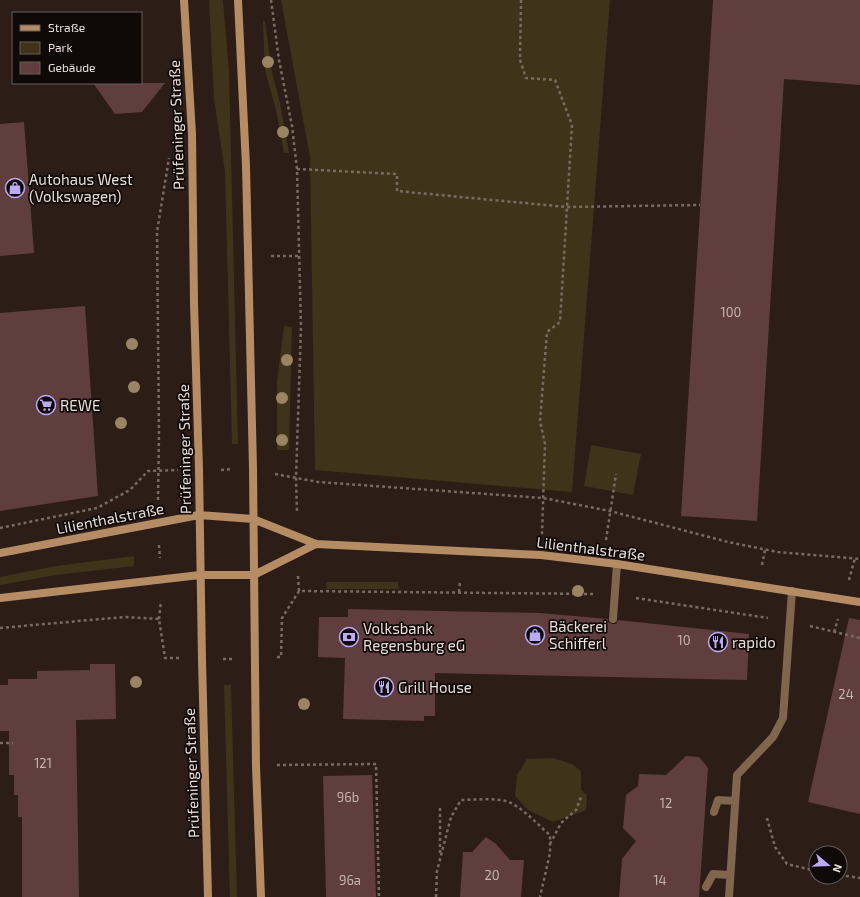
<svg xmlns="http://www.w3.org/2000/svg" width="860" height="897" font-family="'Exo 2',sans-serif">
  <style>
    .green { fill: #3f3419 }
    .building { fill: #603e3d }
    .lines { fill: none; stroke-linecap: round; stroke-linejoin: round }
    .path { stroke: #786b66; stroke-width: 2.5; stroke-dasharray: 3 3; stroke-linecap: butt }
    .lane { stroke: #7f664d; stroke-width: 8 }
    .secondary { stroke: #b68c65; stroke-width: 8 }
    .tree { fill: #998463 }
    .labels { text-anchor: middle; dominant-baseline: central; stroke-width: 3.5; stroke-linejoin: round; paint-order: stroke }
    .number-label { font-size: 13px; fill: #c6b5b2 }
    .street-label { font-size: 15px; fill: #e8ddd9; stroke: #0f0907 }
    .poi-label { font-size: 15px; fill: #e8ddd9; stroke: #0f0907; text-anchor: start }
  </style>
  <rect width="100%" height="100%" fill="#2c1d17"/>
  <path class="green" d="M 209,0 L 223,0 L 229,72 L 238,444 L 232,444 L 225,172 L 214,99 Z
    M 281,0 L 610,0 L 572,492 L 315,470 L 310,157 Z
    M 263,21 L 265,21 L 271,68 L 280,103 L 289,153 L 284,153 L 276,110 L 265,71 Z
    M 284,326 L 292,327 L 289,450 L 277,450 L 277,382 Z
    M 591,445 L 641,454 L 633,495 L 584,486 Z
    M 134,556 L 134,566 L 56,575 L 0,585 L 0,577 L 56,566 Z
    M 326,582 L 398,582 L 399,589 L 327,589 Z
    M 224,685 L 231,685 L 237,897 L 230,897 Z
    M 553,758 L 572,764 L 581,771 L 581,790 L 587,795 L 586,810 L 553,822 L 528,810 L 515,796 L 517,775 L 527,759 Z"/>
  <path class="building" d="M 713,0 L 860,0 L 860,85 L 784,79 L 757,521 L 681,516 Z
    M 93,83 L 165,83 L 142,112 L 115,114 Z
    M 24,122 L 34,253 L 0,256 L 0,124 Z
    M 85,306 L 98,496 L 0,511 L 0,313 Z
    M 348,609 L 540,613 L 608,619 L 608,622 L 612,624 L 616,624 L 618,620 L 749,634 L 747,680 L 435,673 L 435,716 L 424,716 L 424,721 L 343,719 L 345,658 L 318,657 L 319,617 L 348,617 Z
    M 849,618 L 860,620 L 860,814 L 808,802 Z
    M 90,664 L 115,664 L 116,719 L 76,720 L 79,897 L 22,897 L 22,817 L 18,817 L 18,795 L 14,795 L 14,775 L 9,775 L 9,731 L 0,731 L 0,685 L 8,685 L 8,679 L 37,679 L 37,671 L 90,670 Z
    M 686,756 L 699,757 L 708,768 L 699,897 L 619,897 L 622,859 L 636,841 L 623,828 L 626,795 L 638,786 L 639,774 L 666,775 Z
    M 372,775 L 376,897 L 326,897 L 323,776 Z
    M 486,837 L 496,844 L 510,860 L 524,860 L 521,897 L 460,897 L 463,852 L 472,852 Z"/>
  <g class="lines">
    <path class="path" d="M 271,0 L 279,60 L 292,126 L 297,169 L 301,327 L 296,478 L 297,513
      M 521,0 L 520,60 L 526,78 L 555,80 L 572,125 L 560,322 L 547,332 L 540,421 L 545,444 L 542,534
      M 297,169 L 397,174 L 397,191 L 567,207 L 700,205
      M 271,256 L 299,256
      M 221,470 L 232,469
      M 275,474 L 318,482 L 543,498 L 610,511 L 728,542 L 778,552 L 860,559
      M 158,500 L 159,433 L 157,232 L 169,158
      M 0,528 L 97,508 L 130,490 L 148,471 L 178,470
      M 606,540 L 616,474
      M 159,545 L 160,558
      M 762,565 L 765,550
      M 298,576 L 299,591
      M 849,580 L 855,558
      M 459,592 L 460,582
      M 636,598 L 768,618
      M 159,619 L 161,601
      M 810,626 L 860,638
      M 0,628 L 124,617 L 159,619 L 165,658 L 182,658
      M 834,632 L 838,619
      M 277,657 L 281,657 L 282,618 L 299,591 L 594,594
      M 223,659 L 234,659
      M 0,743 L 13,743
      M 277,765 L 376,764 L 379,897
      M 440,808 L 440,856
      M 767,818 L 775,847 L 787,864 L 816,871
      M 550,844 L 561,823 L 576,810 L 581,797
      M 840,875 L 860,878
      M 436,897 L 437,871 L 451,817 L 461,800 C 475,800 499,797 511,803 C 526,811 538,825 550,835 L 550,853 L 540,897"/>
    <path class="lane" d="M 613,619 L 617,564
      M 714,812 L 718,800 L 735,801
      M 706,887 L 713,874 L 730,875
      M 729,897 L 737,775 L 773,737 L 783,718 L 792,591"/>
    <path class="secondary" d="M 184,0 L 192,134 L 194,303 L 199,470 L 202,660 L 208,897
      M 238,0 L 246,166 L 253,469 L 256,766 L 261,897
      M 0,553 L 199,515 L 253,519 L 316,544 L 541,555 L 617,564 L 860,602
      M 0,598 L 200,575 L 254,575 L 316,544"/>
  </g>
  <g class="tree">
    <circle cx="268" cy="62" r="6"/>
    <circle cx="283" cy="132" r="6"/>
    <circle cx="132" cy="344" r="6"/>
    <circle cx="287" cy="360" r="6"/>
    <circle cx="134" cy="387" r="6"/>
    <circle cx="282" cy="398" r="6"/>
    <circle cx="121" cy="423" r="6"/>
    <circle cx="282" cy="440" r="6"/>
    <circle cx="578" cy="591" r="6"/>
    <circle cx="136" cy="682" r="6"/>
    <circle cx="304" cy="704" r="6"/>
  </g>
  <defs>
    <symbol id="shop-ring" viewBox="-11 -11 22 22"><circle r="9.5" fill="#0f0907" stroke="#bbaaf6" stroke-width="1.5"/><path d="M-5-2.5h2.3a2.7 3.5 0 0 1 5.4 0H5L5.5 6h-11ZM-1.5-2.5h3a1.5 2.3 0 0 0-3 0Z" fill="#bbaaf6"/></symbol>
    <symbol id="supermarket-ring" viewBox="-11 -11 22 22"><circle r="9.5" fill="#0f0907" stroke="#bbaaf6" stroke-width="1.5"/><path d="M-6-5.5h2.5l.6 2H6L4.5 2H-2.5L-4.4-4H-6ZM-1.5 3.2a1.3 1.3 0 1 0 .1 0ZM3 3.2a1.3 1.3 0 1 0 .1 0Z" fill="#bbaaf6"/></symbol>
    <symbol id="bank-ring" viewBox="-11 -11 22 22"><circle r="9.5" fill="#0f0907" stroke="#bbaaf6" stroke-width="1.5"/><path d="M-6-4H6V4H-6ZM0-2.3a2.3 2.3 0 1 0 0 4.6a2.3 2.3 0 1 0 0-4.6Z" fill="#bbaaf6"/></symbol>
    <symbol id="restaurant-ring" viewBox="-11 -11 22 22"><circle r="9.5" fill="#0f0907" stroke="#bbaaf6" stroke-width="1.5"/><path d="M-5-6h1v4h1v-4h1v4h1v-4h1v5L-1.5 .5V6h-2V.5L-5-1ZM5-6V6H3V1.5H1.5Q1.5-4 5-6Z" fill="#bbaaf6"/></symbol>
  </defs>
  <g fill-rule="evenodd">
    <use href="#shop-ring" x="4" y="177" width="22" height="22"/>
    <use href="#supermarket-ring" x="35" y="394" width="22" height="22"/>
    <use href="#shop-ring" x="524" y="624" width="22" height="22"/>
    <use href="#bank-ring" x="338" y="626" width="22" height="22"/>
    <use href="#restaurant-ring" x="707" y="631" width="22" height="22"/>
    <use href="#restaurant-ring" x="373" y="676" width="22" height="22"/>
  </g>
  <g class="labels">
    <g class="number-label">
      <text x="731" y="312">100</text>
      <text x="684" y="640">10</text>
      <text x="846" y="694">24</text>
      <text x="43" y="763">121</text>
      <text x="348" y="797">96b</text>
      <text x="666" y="803">12</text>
      <text x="492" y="875">20</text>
      <text x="350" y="880">96a</text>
      <text x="660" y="880">14</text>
    </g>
    <g class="street-label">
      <text transform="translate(176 125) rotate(-92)">Prüfeninger Straße</text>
      <text transform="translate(184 449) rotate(-91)">Prüfeninger Straße</text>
      <text transform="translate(110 518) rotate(-11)">Lilienthalstraße</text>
      <text transform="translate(591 548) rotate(7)">Lilienthalstraße</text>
      <text transform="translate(191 773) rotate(-92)">Prüfeninger Straße</text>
    </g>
    <g class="poi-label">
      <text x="29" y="179">Autohaus West<tspan x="29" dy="17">(Volkswagen)</tspan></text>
      <text x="60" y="405">REWE</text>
      <text x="549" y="626">Bäckerei<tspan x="549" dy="17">Schifferl</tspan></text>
      <text x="363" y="628">Volksbank<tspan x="363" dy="17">Regensburg eG</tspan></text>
      <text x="732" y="642">rapido</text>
      <text x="398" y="687">Grill House</text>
    </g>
  </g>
  <rect x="12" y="12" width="130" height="72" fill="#0f0907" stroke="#665e5b"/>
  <rect x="20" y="25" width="20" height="6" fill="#b68c65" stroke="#665e5b"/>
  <text x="48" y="32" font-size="12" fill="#e8ddd9">Straße</text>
  <rect x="20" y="42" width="20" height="12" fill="#3f3419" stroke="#665e5b"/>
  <text x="48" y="52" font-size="12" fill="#e8ddd9">Park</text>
  <rect x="20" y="62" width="20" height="12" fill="#603e3d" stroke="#665e5b"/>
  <text x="48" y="72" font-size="12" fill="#e8ddd9">Gebäude</text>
  <g transform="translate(828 865) rotate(109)"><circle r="19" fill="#0f0907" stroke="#665e5b"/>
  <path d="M0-3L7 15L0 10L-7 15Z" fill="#bbaaf6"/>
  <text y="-6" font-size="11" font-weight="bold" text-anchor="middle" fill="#e8ddd9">N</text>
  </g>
</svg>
